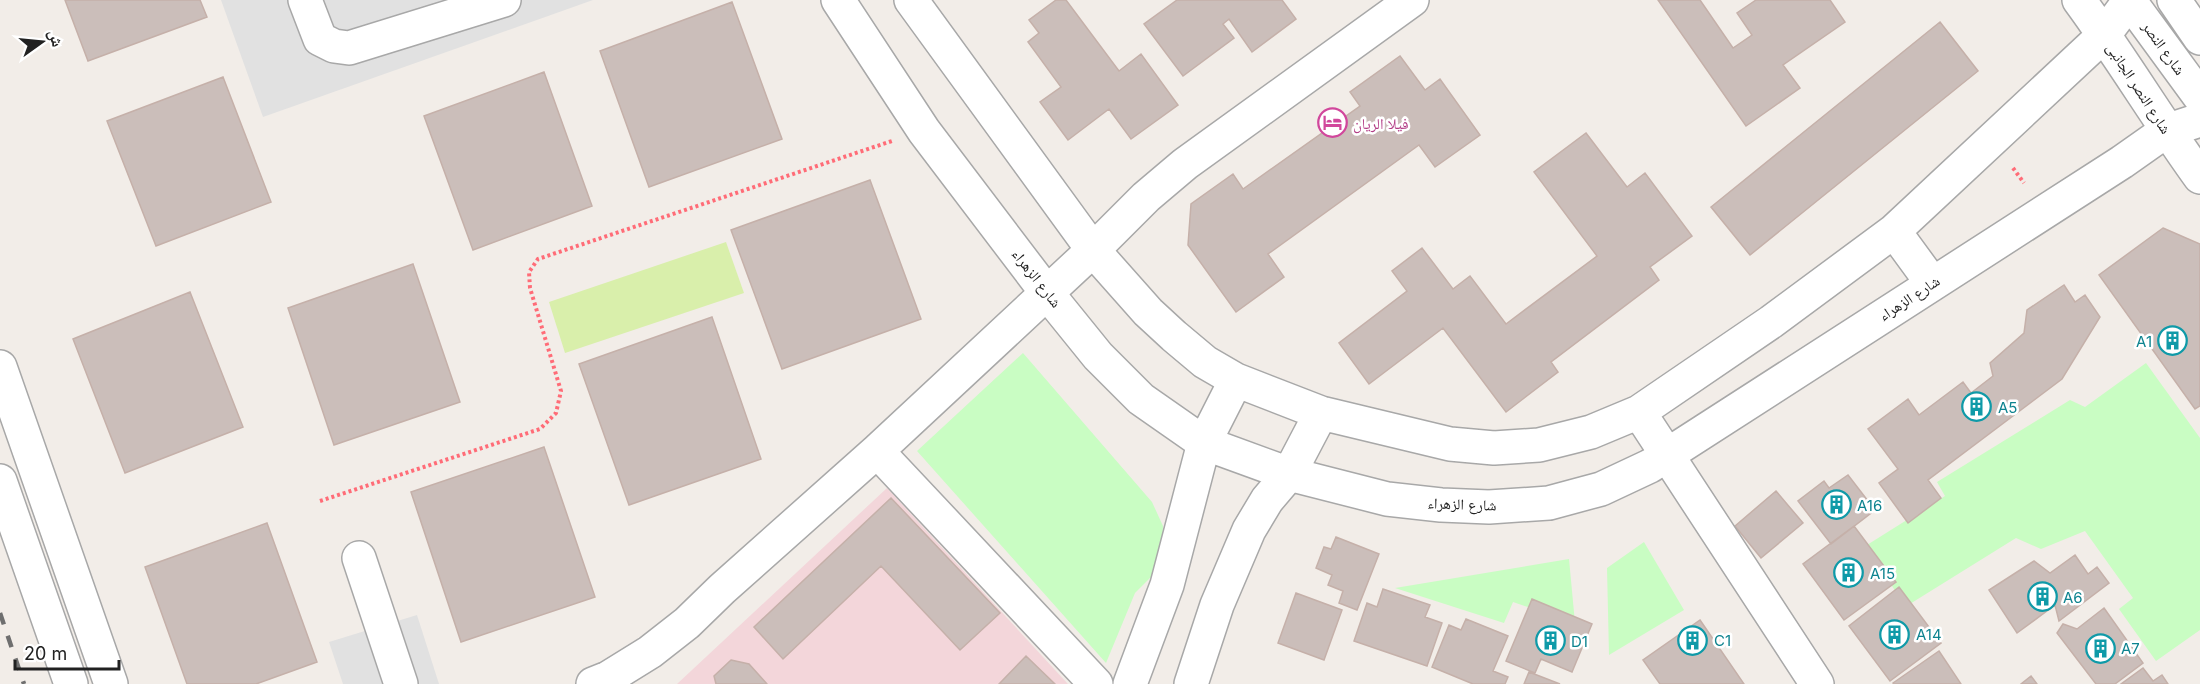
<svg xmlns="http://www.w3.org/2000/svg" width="2200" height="684" font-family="Inter,'Noto Naskh Arabic',sans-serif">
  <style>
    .commercial { fill: #f3d6da }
    .grass { fill: #d9efab }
    .park { fill: #c9fdc3 }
    .parking { fill: #e1e1e1 }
    .building { fill: #cbbeba; stroke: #c5b0a9; stroke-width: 1.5 }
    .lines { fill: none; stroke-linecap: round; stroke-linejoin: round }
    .minor-casing { stroke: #a8a8a8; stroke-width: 36 }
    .path { stroke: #ff6c77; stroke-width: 4; stroke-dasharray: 3 3; stroke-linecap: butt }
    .minor { stroke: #fff; stroke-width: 33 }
    .rail { stroke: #6f6f6f; stroke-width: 4.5; stroke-dasharray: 12 12; stroke-linecap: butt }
    .labels { text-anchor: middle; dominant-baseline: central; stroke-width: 5; stroke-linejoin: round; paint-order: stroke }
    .street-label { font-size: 15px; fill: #212121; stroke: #fff }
    .hotel-label { font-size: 15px; fill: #b23c85; stroke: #fff; text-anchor: start }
    .culture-label { font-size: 15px; fill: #0d838f; stroke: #fff; text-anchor: start }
  </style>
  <rect width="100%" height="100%" fill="#f2ede8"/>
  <path class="commercial" d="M 887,488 L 1068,684 L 677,684 Z"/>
  <path class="grass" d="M 726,242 L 744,293 L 565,353 L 549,302 Z"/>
  <path class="park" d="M 1023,353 L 1152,502 L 1163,526 L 1162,550 L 1152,576 L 1135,593 L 1106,663 L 917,451 Z
    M 2146,363 L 2200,438 L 2200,630 L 2156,661 L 2119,609 L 2133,598 L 2085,531 L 2041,549 L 2016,538 L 1905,607 L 1867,545 L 1945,496 L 1937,482 L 2070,400 L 2085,407 Z
    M 1644,542 L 1684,610 L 1609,655 L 1607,568 Z
    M 1569,559 L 1575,623 L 1513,602 L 1504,623 L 1395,588 Z"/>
  <path class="parking" d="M 221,0 L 593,0 L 263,117 Z
    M 417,615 L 439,684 L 343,684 L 329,642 Z"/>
  <path class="building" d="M 65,0 L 200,0 L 207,17 L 88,61 Z
    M 1056,0 L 1066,0 L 1119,71 L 1141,54 L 1178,105 L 1131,139 L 1109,109 L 1068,140 L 1040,102 L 1061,87 L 1028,42 L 1039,33 L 1029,20 Z
    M 1177,0 L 1282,0 L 1296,19 L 1252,52 L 1229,19 L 1223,24 L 1234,38 L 1183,76 L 1144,24 Z
    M 1658,0 L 1700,0 L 1733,48 L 1752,35 L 1737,13 L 1756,0 L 1830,0 L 1845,22 L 1783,65 L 1800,88 L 1746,126 Z
    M 732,2 L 782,139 L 649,187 L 600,51 Z
    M 1940,22 L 1978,71 L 1750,255 L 1711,207 Z
    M 1400,56 L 1425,90 L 1440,79 L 1480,135 L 1435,167 L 1419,145 L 1268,254 L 1284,277 L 1236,312 L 1188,245 L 1191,204 L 1233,174 L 1243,189 L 1360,106 L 1350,92 Z
    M 544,72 L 592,206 L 473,250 L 424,116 Z
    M 223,77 L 271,202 L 156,246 L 107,121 Z
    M 1586,133 L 1627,187 L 1645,173 L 1692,236 L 1650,267 L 1659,280 L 1551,362 L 1558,372 L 1506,412 L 1443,328 L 1369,384 L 1339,343 L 1407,291 L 1392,271 L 1422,248 L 1453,289 L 1470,276 L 1506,324 L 1597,256 L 1534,172 Z
    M 870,180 L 921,319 L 782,369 L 731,230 Z
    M 2163,228 L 2200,244 L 2200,406 L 2195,409 L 2099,275 Z
    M 413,264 L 460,402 L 334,445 L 288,308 Z
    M 2064,285 L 2075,302 L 2085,295 L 2100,317 L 2062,379 L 1928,480 L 1941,498 L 1908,523 L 1879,483 L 1898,469 L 1868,429 L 1908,399 L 1919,415 L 1963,382 L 1971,393 L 1993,376 L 1990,363 L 2024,333 L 2027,310 Z
    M 190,292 L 243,427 L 125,473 L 73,339 Z
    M 712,317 L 761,459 L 629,505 L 579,364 Z
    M 544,447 L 595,597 L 461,642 L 411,492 Z
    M 1848,475 L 1875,510 L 1831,544 L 1798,501 L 1824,481 L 1829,488 Z
    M 1776,491 L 1803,523 L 1761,558 L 1735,526 Z
    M 891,498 L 1000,613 L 960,650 L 881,566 L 783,659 L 754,627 Z
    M 267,523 L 317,662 L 256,684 L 187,684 L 145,567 Z
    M 1854,526 L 1896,582 L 1844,620 L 1803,564 Z
    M 1336,537 L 1379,554 L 1357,610 L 1339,603 L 1343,591 L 1328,585 L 1332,575 L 1316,568 L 1324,547 L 1331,549 Z
    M 2075,555 L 2088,574 L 2097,567 L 2109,583 L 2059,621 L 2055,605 L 2017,633 L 1989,590 L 2034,561 L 2050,573 Z
    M 1899,587 L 1941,643 L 1890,681 L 1849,626 Z
    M 1383,589 L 1430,605 L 1425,617 L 1442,623 L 1427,666 L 1354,641 L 1367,603 L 1377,607 Z
    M 1296,593 L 1342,610 L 1324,660 L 1278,643 Z
    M 1532,599 L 1592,624 L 1572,672 L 1541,659 L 1535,673 L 1506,661 Z
    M 2104,608 L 2143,663 L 2115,684 L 2096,684 L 2057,633 L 2063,624 L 2077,629 Z
    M 1466,619 L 1508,636 L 1493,671 L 1508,677 L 1505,684 L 1473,684 L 1432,667 L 1449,625 L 1461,630 Z
    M 1700,620 L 1744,684 L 1660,684 L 1643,660 Z
    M 1939,651 L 1961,684 L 1894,684 L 1893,683 Z
    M 1026,656 L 1055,684 L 999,684 Z
    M 731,660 L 749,664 L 767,684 L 716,684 L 714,676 Z
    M 2143,668 L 2153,681 L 2162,675 L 2168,684 L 2121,684 Z
    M 1529,672 L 1560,684 L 1524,684 Z
    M 2031,676 L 2037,684 L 2021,684 Z"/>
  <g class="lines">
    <defs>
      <path id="minor" d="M 305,0 L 320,39 L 334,46 L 349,48 L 504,0
        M 838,0 L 924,131 L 1047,293 L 1098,356 L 1141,399 L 1204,443 L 1289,474 L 1387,499 L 1441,505 L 1489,507 L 1549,503 L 1601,489 L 1650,466 L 2122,162 L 2166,131 L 2200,120
        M 911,0 L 1093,250 L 1148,312 L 1174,336 L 1205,362 L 1236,380 L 1321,413 L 1450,444 L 1494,448 L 1539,445 L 1591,432 L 1639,412 L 1771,322 L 1894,231 L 2104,35 L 2130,0
        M 2079,0 C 2121,57 2158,119 2200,177
        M 2129,0 L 2200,97
        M 2174,0 L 2200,38
        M 1894,231 L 1932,283
        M 0,367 L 111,684
        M 1639,412 L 1817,684
        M 877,451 L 1096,684
        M 0,481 L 71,684
        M 359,558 L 401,684
        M 593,684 L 608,678 L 650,652 L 687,623 L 722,589 L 877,451 L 1093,250 L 1146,197 L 1185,164 L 1412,0
        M 1130,684 L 1167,585 L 1204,443 L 1236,380
        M 1191,684 L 1217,605 L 1249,530 L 1267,500 L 1289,474 L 1321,413"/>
    </defs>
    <use href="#minor" class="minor-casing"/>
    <path class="path" d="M 2013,168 L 2024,183
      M 320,501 L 540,429 L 556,413 L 561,391 L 530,288 L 529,272 L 538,259 L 892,141"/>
    <use href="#minor" class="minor"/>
    <path class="rail" d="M 0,613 L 24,684"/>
  </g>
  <defs>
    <symbol id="hotel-ring" viewBox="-11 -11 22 22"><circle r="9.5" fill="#fff" stroke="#d1479c" stroke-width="1.5"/><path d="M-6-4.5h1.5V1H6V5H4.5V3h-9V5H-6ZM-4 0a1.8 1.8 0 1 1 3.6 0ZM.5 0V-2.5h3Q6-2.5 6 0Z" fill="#d1479c"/></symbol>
    <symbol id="building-ring" viewBox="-11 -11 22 22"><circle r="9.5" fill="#fff" stroke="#0f9aa8" stroke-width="1.5"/><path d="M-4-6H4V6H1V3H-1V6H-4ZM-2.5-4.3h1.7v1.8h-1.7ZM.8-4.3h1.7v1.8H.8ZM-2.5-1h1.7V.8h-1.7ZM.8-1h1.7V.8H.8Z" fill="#0f9aa8"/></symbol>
  </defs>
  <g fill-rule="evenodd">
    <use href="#hotel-ring" x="1316" y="106" width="33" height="33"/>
    <use href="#building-ring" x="2156" y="324" width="33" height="33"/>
    <use href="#building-ring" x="1960" y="390" width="33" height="33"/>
    <use href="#building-ring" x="1820" y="488" width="33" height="33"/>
    <use href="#building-ring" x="1832" y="556" width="33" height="33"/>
    <use href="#building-ring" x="2026" y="580" width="33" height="33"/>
    <use href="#building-ring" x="1878" y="618" width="33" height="33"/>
    <use href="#building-ring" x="1676" y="624" width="33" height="33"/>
    <use href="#building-ring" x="1534" y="624" width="33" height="33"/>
    <use href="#building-ring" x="2084" y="632" width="33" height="33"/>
  </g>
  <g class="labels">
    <g class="street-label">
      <text transform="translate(2164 48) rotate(54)">شارع النصر</text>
      <text transform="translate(2139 88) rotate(57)">شارع النصر الجانبى</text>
      <text transform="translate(1037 278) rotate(52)">شارع الزهراء</text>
      <text transform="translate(1909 298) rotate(-33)">شارع الزهراء</text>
      <text transform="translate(1462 504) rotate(2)">شارع الزهراء</text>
    </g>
    <g class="hotel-label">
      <text x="1353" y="123">فيلا الريان</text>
    </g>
    <g class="culture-label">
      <text x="2152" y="341" text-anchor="end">A1</text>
      <text x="1998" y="407">A5</text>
      <text x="1857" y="505">A16</text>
      <text x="1870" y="573">A15</text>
      <text x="2063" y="597">A6</text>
      <text x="1916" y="634">A14</text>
      <text x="1714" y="640">C1</text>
      <text x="1571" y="641">D1</text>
      <text x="2121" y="648">A7</text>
    </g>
  </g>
  <g transform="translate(42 42) rotate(75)" stroke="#ffffff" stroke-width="4.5" paint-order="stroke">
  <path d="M0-4.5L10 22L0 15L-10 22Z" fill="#212121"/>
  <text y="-9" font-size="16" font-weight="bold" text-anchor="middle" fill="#212121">ش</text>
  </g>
  <path d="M15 660v9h104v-9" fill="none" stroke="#212121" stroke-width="3"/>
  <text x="24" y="660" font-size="18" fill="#212121" stroke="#ffffff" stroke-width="4.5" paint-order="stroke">20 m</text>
</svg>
